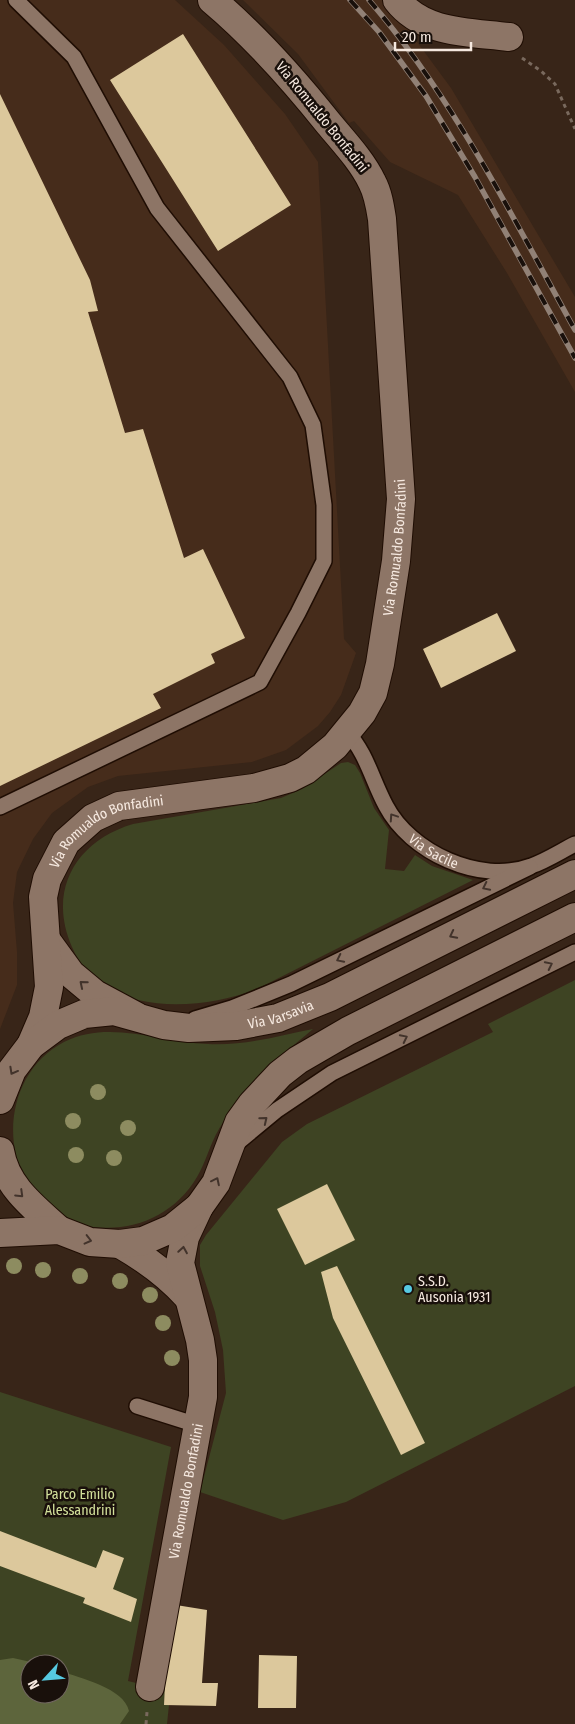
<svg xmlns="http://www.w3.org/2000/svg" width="575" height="1724" font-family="'Fira Sans Condensed',sans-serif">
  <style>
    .built { fill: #462c1b }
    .green { fill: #3e4423; fill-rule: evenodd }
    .forest { fill: #5d653c }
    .building { fill: #dcc89c }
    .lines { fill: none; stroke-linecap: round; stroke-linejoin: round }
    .service-casing { stroke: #1f0d03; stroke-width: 18 }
    .minor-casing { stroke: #1f0d03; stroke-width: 30 }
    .tertiary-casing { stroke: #1f0d03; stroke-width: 30 }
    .path { stroke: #79695d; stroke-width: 3; stroke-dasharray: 4 4; stroke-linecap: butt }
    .service { stroke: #8d7566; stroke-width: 15 }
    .minor { stroke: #8d7566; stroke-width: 28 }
    .tertiary { stroke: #8d7566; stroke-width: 28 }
    .rail-casing { stroke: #918176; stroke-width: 5.5 }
    .rail { stroke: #19100b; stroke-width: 4; stroke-dasharray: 11; stroke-linecap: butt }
    .tree { fill: #8d8c60 }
    .oneway { stroke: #42332b }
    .poi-dot { fill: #56c9e1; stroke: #19100b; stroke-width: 2 }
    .labels { text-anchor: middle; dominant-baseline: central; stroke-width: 5; stroke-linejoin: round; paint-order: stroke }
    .street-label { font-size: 14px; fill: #f6e9e0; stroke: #19100b }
    .poi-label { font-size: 14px; fill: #f6e9e0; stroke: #19100b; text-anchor: start }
    .park-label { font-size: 14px; fill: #d3e19b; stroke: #19100b }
  </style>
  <rect width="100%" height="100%" fill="#382518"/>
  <path class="built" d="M 0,0 L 175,0 L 224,45 L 285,114 L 318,162 L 344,639 L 356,653 L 341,695 L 330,712 L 318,726 L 286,750 L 252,762 L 118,776 L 88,787 L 52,813 L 33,839 L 17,872 L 13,903 L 17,952 L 17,985 L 0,1029 Z
    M 243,0 L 386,0 L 451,88 L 575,297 L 575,392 L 507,273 L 458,195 L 390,162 L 354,121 L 349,123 L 298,54 Z"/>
  <path class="green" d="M 348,762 L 355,765 L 360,773 L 374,808 L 389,830 L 385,869 L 404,871 L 415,855 L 432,866 L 473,880 L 257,989 C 212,1006 149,1013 106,987 C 91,978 79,963 72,947 C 47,890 76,841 133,824 L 281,798 L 302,789 L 341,763 Z
    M 575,980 L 575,1386 L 346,1502 L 283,1520 L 200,1492 L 226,1393 L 223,1350 L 215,1312 L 200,1266 L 200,1245 L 206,1235 L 282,1142 L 307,1124 L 493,1032 L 488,1024 Z
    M 313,1029 C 286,1052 258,1073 237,1102 C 231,1111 224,1120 219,1129 C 210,1144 206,1162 197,1177 C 175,1214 136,1232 93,1227 C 75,1225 61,1214 48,1202 C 41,1195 30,1188 25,1179 C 0,1132 15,1067 64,1042 C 110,1019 161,1043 208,1044 C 244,1046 278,1036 313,1029 Z
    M 0,1392 L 171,1447 L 128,1681 L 165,1690 L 164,1704 L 169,1705 L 167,1724 L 0,1724 ZM 30,1664 L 60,1664 L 60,1694 L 30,1694 Z"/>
  <path class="forest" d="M 13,1658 L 40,1664 L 30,1664 L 30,1694 L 60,1694 L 60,1671 C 80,1678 124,1688 129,1711 L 120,1724 L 0,1724 L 0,1660 Z"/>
  <path class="building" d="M 183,34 L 291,205 L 218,251 L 110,80 Z
    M 0,94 L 90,280 L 98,311 L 88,312 L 125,433 L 143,429 L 184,558 L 203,549 L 245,638 L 211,654 L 215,663 L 153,694 L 161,708 L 0,786 Z
    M 497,613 L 516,651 L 441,688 L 423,649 Z
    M 327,1184 L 355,1240 L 305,1265 L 277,1209 Z
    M 337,1266 L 425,1443 L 401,1455 L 333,1318 L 321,1272 Z
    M 0,1531 L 96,1568 L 103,1550 L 124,1558 L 113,1589 L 137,1599 L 131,1622 L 83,1603 L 85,1598 L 0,1566 Z
    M 176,1605 L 207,1610 L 202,1683 L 218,1683 L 216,1706 L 164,1705 L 166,1661 Z
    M 259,1655 L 297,1656 L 296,1708 L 258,1708 Z"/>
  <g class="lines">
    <defs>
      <g id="service">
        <path id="s1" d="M 347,732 C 367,754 372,780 386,806 C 410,852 480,885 531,866 C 546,861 561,851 575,844"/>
        <path d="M 0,807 L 260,682 L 298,613 L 324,561 L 324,505 L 313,425 L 290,377 L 157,208 L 74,57 L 16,0"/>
        <path d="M 195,1019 L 232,1008 L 291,984 L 530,867"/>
        <path d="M 236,1144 L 277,1110 L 332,1073 L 575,952"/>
        <path d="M 137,1406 L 197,1425"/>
      </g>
      <g id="minor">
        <path d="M 397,0 C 423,34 470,32 509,37"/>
        <path d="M 47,941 L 71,974 L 95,994 L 136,1016"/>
        <path id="s2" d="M 31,1045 L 43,1017 L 49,987 L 43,897 L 47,879 L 66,842 L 93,818 L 119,806 L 254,788 L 290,778 L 306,770 L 335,746 L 362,713 L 373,693 L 380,664 L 396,561 L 401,499 L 382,219 C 380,206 378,193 372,182 C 362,161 344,142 329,124 C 293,79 256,37 212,0"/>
        <path d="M 120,1244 C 146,1259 167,1274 187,1296"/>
        <path id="s3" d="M 150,1687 L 203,1397 L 203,1360 L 200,1340 L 180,1263 L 185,1237 L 199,1207"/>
      </g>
      <g id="tertiary">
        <path id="s4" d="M 0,1100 L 12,1070 L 31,1045 L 58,1025 L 84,1014 L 114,1011 L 164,1025 L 189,1028 L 236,1026 L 278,1018 L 330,997 L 575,874"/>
        <path d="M 0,1151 C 6,1187 34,1207 59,1230"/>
        <path d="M 0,1233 L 59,1230 L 90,1242 L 120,1244 L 143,1241 L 173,1228 L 199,1207 L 216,1183 L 239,1122 L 252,1104 L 280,1074 L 298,1060 L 348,1031 L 575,917"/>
      </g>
    </defs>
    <use href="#service" class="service-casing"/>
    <use href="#minor" class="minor-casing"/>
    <use href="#tertiary" class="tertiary-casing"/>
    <path class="path" d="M 522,58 L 541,71 L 555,84 L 575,129
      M 146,1724 L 147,1712"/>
    <use href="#service" class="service"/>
    <use href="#minor" class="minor"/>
    <use href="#tertiary" class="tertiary"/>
    <defs>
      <path id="rail" d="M 350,0 L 379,32 L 426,96 L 475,177 L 575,358
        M 369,0 C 454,99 512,216 575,330"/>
    </defs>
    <use href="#rail" class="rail-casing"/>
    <use href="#rail" class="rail"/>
  </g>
  <g class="tree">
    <circle cx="98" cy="1092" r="8"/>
    <circle cx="73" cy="1121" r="8"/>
    <circle cx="128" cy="1128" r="8"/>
    <circle cx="76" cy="1155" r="8"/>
    <circle cx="114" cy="1158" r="8"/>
    <circle cx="14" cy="1266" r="8"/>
    <circle cx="43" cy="1270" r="8"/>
    <circle cx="80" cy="1276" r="8"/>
    <circle cx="120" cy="1281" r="8"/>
    <circle cx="150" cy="1295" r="8"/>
    <circle cx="163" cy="1323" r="8"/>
    <circle cx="172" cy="1358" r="8"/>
  </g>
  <defs><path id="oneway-chevron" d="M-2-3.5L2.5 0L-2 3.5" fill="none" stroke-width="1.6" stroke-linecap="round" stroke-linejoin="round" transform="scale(1.25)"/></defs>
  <g class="oneway">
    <use href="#oneway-chevron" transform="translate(393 817) rotate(-124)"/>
    <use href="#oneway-chevron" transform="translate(486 887) rotate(154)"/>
    <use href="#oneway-chevron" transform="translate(453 935) rotate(153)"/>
    <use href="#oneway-chevron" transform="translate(340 959) rotate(154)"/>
    <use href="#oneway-chevron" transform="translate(549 965) rotate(-26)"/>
    <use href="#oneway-chevron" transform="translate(83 984) rotate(-140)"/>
    <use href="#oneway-chevron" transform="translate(404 1038) rotate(-26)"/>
    <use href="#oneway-chevron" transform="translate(13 1071) rotate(119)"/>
    <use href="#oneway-chevron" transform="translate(264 1120) rotate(-39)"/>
    <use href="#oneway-chevron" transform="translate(216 1181) rotate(-64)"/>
    <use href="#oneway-chevron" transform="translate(20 1194) rotate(44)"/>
    <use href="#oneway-chevron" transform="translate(88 1240) rotate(14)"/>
    <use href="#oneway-chevron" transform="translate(183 1250) rotate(-81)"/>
  </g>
  <circle class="poi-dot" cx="408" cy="1289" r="5"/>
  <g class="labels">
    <g class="street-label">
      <text transform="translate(322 117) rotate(51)">Via Romualdo Bonfadini</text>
      <text stroke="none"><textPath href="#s2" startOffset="718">Via Romualdo Bonfadini</textPath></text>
      <text stroke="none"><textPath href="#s2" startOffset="252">Via Romualdo Bonfadini</textPath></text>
      <text stroke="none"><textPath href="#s1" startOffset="151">Via Sacile</textPath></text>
      <text stroke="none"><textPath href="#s4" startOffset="326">Via Varsavia</textPath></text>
      <text stroke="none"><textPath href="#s3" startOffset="199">Via Romualdo Bonfadini</textPath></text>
    </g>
    <g class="poi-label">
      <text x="418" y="1281">S.S.D.<tspan x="418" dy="16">Ausonia 1931</tspan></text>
    </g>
    <g class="park-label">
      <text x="80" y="1494">Parco Emilio<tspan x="80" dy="16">Alessandrini</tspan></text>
    </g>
  </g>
  <g transform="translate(45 1679) rotate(244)"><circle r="24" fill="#19100b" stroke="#716760"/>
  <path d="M0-4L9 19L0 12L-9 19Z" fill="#56c9e1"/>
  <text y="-8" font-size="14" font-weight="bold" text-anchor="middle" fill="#f6e9e0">N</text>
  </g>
  <path d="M395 42v8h76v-8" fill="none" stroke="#f6e9e0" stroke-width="2.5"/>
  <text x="402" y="42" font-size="15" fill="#f6e9e0" stroke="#19100b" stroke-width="4" paint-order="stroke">20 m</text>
</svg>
